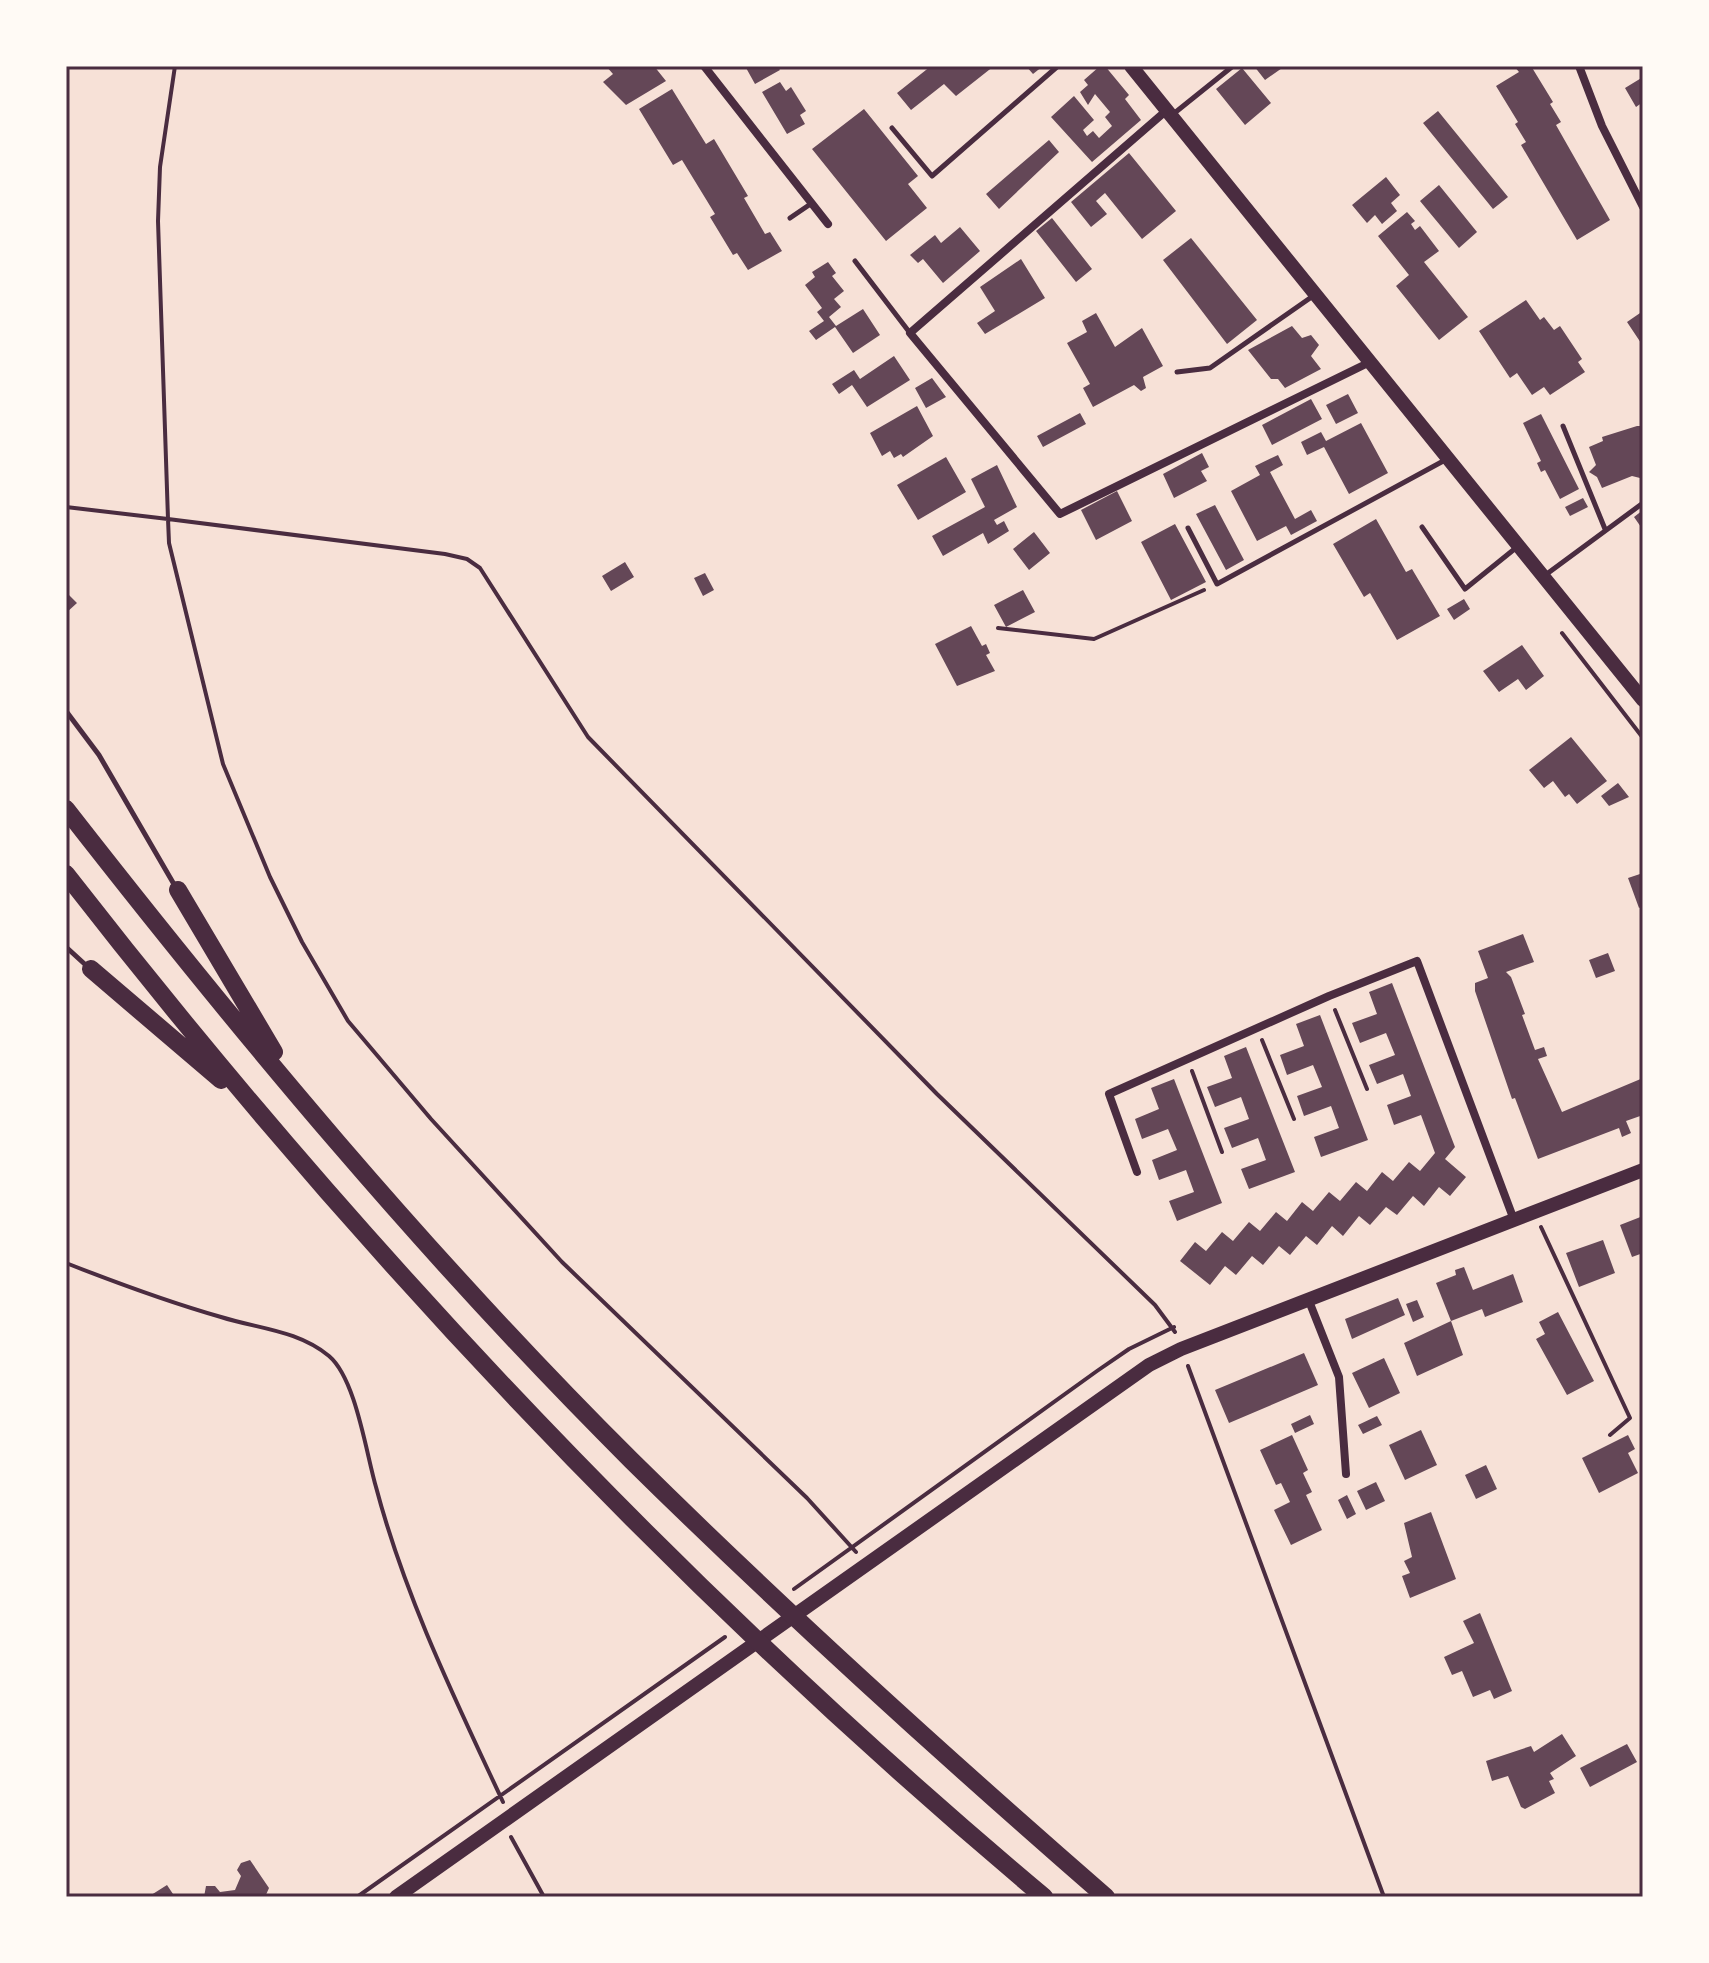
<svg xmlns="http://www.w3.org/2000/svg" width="1709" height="1963" font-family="'Fira Sans Condensed',sans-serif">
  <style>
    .building { fill: #644757 }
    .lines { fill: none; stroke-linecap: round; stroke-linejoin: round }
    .path { stroke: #4a2c40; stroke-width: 4 }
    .service { stroke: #4a2c40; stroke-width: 5 }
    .minor { stroke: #4a2c40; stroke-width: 8 }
    .secondary { stroke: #4a2c40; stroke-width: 14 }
    .motorway { stroke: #4a2c40; stroke-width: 18 }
    .neatline { fill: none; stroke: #4a2c40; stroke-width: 3 }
  </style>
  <rect width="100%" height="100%" fill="#f7e1d7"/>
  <path class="building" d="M 606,66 L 654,66 L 666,81 L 626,105 L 603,82 L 613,74 Z
    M 745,66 L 777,66 L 780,70 L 755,84 Z
    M 931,66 L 994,66 L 956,96 L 944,84 L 911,110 L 897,93 Z
    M 1026,66 L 1043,66 L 1033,74 Z
    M 1100,66 L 1105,66 L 1129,95 L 1125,99 L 1141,120 L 1092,162 L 1051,117 L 1074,96 L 1094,120 L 1083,130 L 1087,136 L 1093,131 L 1099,138 L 1112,126 L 1105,117 L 1110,112 L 1095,94 L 1088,105 L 1080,92 L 1088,85 L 1084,80 Z
    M 1254,66 L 1285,66 L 1265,80 Z
    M 1514,66 L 1531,66 L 1553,102 L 1550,104 L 1561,122 L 1556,125 L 1610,220 L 1577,240 L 1521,145 L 1526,142 L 1515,124 L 1518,122 L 1496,86 L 1519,72 Z
    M 1242,68 L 1271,103 L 1245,125 L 1216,89 Z
    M 1643,77 L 1643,102 L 1636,107 L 1625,88 Z
    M 780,82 L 786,91 L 791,87 L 806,111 L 800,115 L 805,124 L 787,134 L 762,92 Z
    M 672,89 L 706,144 L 714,139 L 748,196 L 744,198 L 765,234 L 770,232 L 782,251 L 748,270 L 737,253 L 733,255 L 710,217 L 715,214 L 682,160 L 673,165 L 639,109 Z
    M 864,109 L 918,176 L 908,184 L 927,208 L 886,241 L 812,149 Z
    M 1438,111 L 1508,197 L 1493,209 L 1423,123 Z
    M 1049,140 L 1059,152 L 999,209 L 986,194 Z
    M 1129,153 L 1176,211 L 1142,239 L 1105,193 L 1096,201 L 1107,214 L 1091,227 L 1071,202 Z
    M 1386,177 L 1400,195 L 1391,203 L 1397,211 L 1382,224 L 1375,215 L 1367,223 L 1352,205 Z
    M 1439,185 L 1477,232 L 1459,248 L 1420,201 Z
    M 1407,212 L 1415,221 L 1411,224 L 1415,230 L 1420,226 L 1439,251 L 1424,262 L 1468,317 L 1439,340 L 1396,286 L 1409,275 L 1378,236 Z
    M 1052,218 L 1092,269 L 1076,282 L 1036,231 Z
    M 960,227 L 980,251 L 943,283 L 923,259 L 918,263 L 910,255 L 935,235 L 941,243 Z
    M 1191,238 L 1257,320 L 1227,344 L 1163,260 Z
    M 1021,259 L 1045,298 L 985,334 L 977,323 L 995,311 L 980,287 Z
    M 828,262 L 836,273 L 832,276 L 844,291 L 834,299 L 841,307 L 829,317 L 836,326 L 863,309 L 880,335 L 853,353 L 835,327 L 816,340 L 809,331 L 824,321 L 817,312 L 822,308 L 805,285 L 815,277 L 812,272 Z
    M 1526,300 L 1540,320 L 1544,317 L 1554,330 L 1560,326 L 1582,359 L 1578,362 L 1585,372 L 1550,395 L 1544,387 L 1532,395 L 1517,373 L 1510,378 L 1479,331 Z
    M 1643,311 L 1643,341 L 1641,343 L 1627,322 Z
    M 1096,313 L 1115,347 L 1142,328 L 1163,366 L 1143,377 L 1146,388 L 1141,391 L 1134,385 L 1093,407 L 1083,388 L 1090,384 L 1067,343 L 1087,332 L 1082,321 Z
    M 1292,326 L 1302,338 L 1311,335 L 1319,345 L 1311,356 L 1321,369 L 1285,388 L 1278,379 L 1271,379 L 1248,350 Z
    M 894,356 L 910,380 L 867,407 L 852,385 L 839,394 L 832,384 L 854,370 L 860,379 Z
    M 932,378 L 946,397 L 926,408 L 915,388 Z
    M 1348,394 L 1358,413 L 1336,424 L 1326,405 Z
    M 1311,399 L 1322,419 L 1272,445 L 1262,425 Z
    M 917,406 L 933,436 L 903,457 L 901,454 L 894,458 L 890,451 L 882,456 L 870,433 Z
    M 1080,413 L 1086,424 L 1043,447 L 1037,436 Z
    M 1541,414 L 1579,489 L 1560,499 L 1545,470 L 1541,472 L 1537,463 L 1541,461 L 1523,423 Z
    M 1361,423 L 1388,473 L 1349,494 L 1324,447 L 1307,455 L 1301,442 L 1321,432 L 1326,441 Z
    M 1637,426 L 1643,426 L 1643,472 L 1640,478 L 1632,476 L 1602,488 L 1597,477 L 1589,472 L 1596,465 L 1589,447 L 1603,441 L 1602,437 Z
    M 1202,453 L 1209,467 L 1201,471 L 1207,481 L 1174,498 L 1163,474 Z
    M 1278,455 L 1283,465 L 1270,472 L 1295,519 L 1311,510 L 1317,521 L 1291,535 L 1286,526 L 1257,541 L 1231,491 L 1260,475 L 1255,466 Z
    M 946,457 L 966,492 L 918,520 L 897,485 Z
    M 997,465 L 1017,507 L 994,520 L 997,525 L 1004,521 L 1009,531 L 988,544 L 983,533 L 943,556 L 932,536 L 985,507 L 971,479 Z
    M 1117,491 L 1132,521 L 1096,540 L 1081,510 Z
    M 1583,498 L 1588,507 L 1570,516 L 1565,507 Z
    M 1215,505 L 1244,560 L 1226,570 L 1196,514 Z
    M 1643,510 L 1643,530 L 1634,517 Z
    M 1376,519 L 1406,572 L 1412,569 L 1440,616 L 1397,640 L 1370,593 L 1364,597 L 1333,544 Z
    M 1175,524 L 1206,582 L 1171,600 L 1141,542 Z
    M 1034,532 L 1050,553 L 1029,570 L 1013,549 Z
    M 625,562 L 634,577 L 611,591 L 602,576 Z
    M 705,573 L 714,590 L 703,596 L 694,578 Z
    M 1023,590 L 1035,612 L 1006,627 L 994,605 Z
    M 66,592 L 77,603 L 66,613 Z
    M 1464,599 L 1470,609 L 1454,620 L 1447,609 Z
    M 971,626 L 982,646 L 986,644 L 990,653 L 986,655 L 995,671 L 957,686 L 935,644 Z
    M 1522,645 L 1544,676 L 1526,690 L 1518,679 L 1499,692 L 1483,671 Z
    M 1571,737 L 1607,781 L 1577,804 L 1569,794 L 1565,797 L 1553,781 L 1544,788 L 1529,770 Z
    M 1618,783 L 1629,797 L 1609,806 L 1601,796 Z
    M 1643,873 L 1643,906 L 1639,908 L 1628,878 Z
    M 1523,934 L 1534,962 L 1506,972 L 1511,977 L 1525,1014 L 1522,1015 L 1535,1050 L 1544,1047 L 1547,1056 L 1538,1059 L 1562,1112 L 1643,1078 L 1643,1115 L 1626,1121 L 1631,1133 L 1622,1137 L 1619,1128 L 1538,1159 L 1515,1098 L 1512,1099 L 1475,991 L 1475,983 L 1488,978 L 1478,951 Z
    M 1608,953 L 1615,971 L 1596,978 L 1589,960 Z
    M 1392,983 L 1455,1147 L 1445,1159 L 1466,1177 L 1450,1196 L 1439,1187 L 1424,1206 L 1413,1196 L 1397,1215 L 1386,1207 L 1370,1225 L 1359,1216 L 1343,1236 L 1332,1226 L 1317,1245 L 1306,1236 L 1290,1255 L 1279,1246 L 1263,1265 L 1252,1256 L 1236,1275 L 1225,1266 L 1210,1285 L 1180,1261 L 1195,1242 L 1206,1251 L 1222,1232 L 1233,1241 L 1249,1222 L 1260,1231 L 1276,1212 L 1287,1221 L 1302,1202 L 1313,1211 L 1329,1192 L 1340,1201 L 1356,1182 L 1367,1191 L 1382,1172 L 1393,1181 L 1409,1162 L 1420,1171 L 1435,1153 L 1421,1115 L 1394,1125 L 1387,1105 L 1411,1096 L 1403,1074 L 1377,1084 L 1369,1065 L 1395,1055 L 1386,1033 L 1360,1043 L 1352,1023 L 1377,1014 L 1369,992 Z
    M 1320,1015 L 1368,1140 L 1321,1157 L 1314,1137 L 1339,1128 L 1331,1106 L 1304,1116 L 1297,1096 L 1322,1087 L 1313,1065 L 1287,1075 L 1280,1055 L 1304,1046 L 1296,1024 Z
    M 1246,1047 L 1295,1172 L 1249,1189 L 1241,1169 L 1266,1160 L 1258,1138 L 1232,1148 L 1224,1128 L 1249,1119 L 1241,1097 L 1215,1107 L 1207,1087 L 1232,1078 L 1224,1056 Z
    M 1174,1079 L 1222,1203 L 1177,1221 L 1169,1201 L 1194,1192 L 1186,1170 L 1159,1180 L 1152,1160 L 1177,1150 L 1168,1129 L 1142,1139 L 1135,1119 L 1159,1109 L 1151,1088 Z
    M 1643,1216 L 1643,1253 L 1632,1257 L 1620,1225 Z
    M 1603,1240 L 1615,1273 L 1579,1287 L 1566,1253 Z
    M 1464,1267 L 1473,1290 L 1513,1274 L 1523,1302 L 1485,1317 L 1482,1309 L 1451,1321 L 1436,1283 L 1456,1275 L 1455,1270 Z
    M 1398,1298 L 1405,1315 L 1352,1339 L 1345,1319 Z
    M 1417,1300 L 1424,1317 L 1413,1322 L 1406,1304 Z
    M 1558,1312 L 1594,1381 L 1567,1395 L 1536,1339 L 1545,1334 L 1539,1322 Z
    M 1451,1321 L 1463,1355 L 1417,1376 L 1404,1343 Z
    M 1304,1353 L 1318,1385 L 1229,1423 L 1215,1390 Z
    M 1384,1358 L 1400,1393 L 1369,1408 L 1352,1373 Z
    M 1310,1415 L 1314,1424 L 1295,1433 L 1291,1424 Z
    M 1377,1416 L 1382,1425 L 1363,1434 L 1358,1425 Z
    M 1421,1430 L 1437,1465 L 1405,1480 L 1389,1445 Z
    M 1292,1435 L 1308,1470 L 1303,1473 L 1312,1492 L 1306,1495 L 1322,1530 L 1291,1545 L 1274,1510 L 1290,1502 L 1281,1483 L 1276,1485 L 1260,1450 Z
    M 1628,1435 L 1635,1449 L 1628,1453 L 1638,1473 L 1599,1493 L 1582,1458 Z
    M 1486,1465 L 1497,1489 L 1476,1499 L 1465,1475 Z
    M 1376,1482 L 1385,1501 L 1366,1510 L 1357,1491 Z
    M 1347,1495 L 1356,1514 L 1347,1519 L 1338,1500 Z
    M 1431,1512 L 1456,1579 L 1410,1598 L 1402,1576 L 1410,1573 L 1404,1561 L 1412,1557 L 1404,1523 Z
    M 1480,1613 L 1512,1691 L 1494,1699 L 1490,1690 L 1473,1697 L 1462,1671 L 1452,1675 L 1444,1657 L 1474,1643 L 1463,1621 Z
    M 1562,1734 L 1576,1756 L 1550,1773 L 1554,1779 L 1549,1781 L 1555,1793 L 1525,1809 L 1521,1807 L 1508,1776 L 1492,1781 L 1486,1761 L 1531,1746 L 1534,1752 Z
    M 1627,1744 L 1637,1762 L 1590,1787 L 1580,1768 Z
    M 250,1860 L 269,1888 L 265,1897 L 204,1897 L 206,1886 L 215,1886 L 220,1892 L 235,1890 L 241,1876 L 237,1870 L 241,1863 Z
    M 167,1885 L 175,1897 L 148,1897 Z"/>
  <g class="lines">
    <path class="path" d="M 66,507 L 168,519 L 158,221 L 160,167 L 175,66
      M 998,628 L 1094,639 L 1204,590
      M 1562,633 L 1643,738
      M 1335,1010 L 1367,1089
      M 1262,1040 L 1294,1119
      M 1192,1071 L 1222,1152
      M 1541,1227 L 1630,1418 L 1610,1435
      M 66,1263 C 117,1283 168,1302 221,1317 C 259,1329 297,1330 329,1356 C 356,1379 366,1453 376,1487 C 405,1597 455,1699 503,1802
      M 1188,1366 L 1384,1897
      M 856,1552 L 807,1498 L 562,1262 L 431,1119 L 348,1021 L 302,942 L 270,877 L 223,764 L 169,543 L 168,519 L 445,554 L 467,559 L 480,568 L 588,737 L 937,1094 L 1155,1305 L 1175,1332
      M 794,1589 L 1097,1371 L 1129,1349 L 1174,1327
      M 511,1837 L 544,1897
      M 357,1897 L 725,1637"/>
    <path class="service" d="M 1172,115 L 1233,66
      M 892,128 L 932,176 L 1058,66
      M 790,218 L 812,203
      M 855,261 L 910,333
      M 1177,372 L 1210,368 L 1313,296
      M 1563,426 L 1605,529
      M 1422,527 L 1465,589 L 1517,547
      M 1188,528 L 1217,584 L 1447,459
      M 1544,576 L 1643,503
      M 66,711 L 99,755 L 175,886
      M 66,947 L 89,968"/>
    <path class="minor" d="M 704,66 L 828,224
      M 1579,66 L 1602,126 L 1643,207
      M 1167,110 L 910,333 L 1060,514 L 1370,362
      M 1137,1172 L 1109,1094 L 1329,996 L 1417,961 L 1514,1220
      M 1309,1301 L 1339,1377 L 1346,1474"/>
    <path class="secondary" d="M 1131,66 L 1643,700
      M 396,1897 L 1149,1365 L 1181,1349 L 1643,1170"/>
    <path class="motorway" d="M 66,809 C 243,1036 428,1258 632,1461 C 785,1612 944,1756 1106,1897
      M 66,874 C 356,1247 682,1593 1044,1897
      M 178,890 L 274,1052
      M 91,969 L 221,1080"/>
  </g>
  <rect width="1709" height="1963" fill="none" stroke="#fffaf5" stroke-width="136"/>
  <rect x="68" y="68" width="1573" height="1827" class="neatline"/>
</svg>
